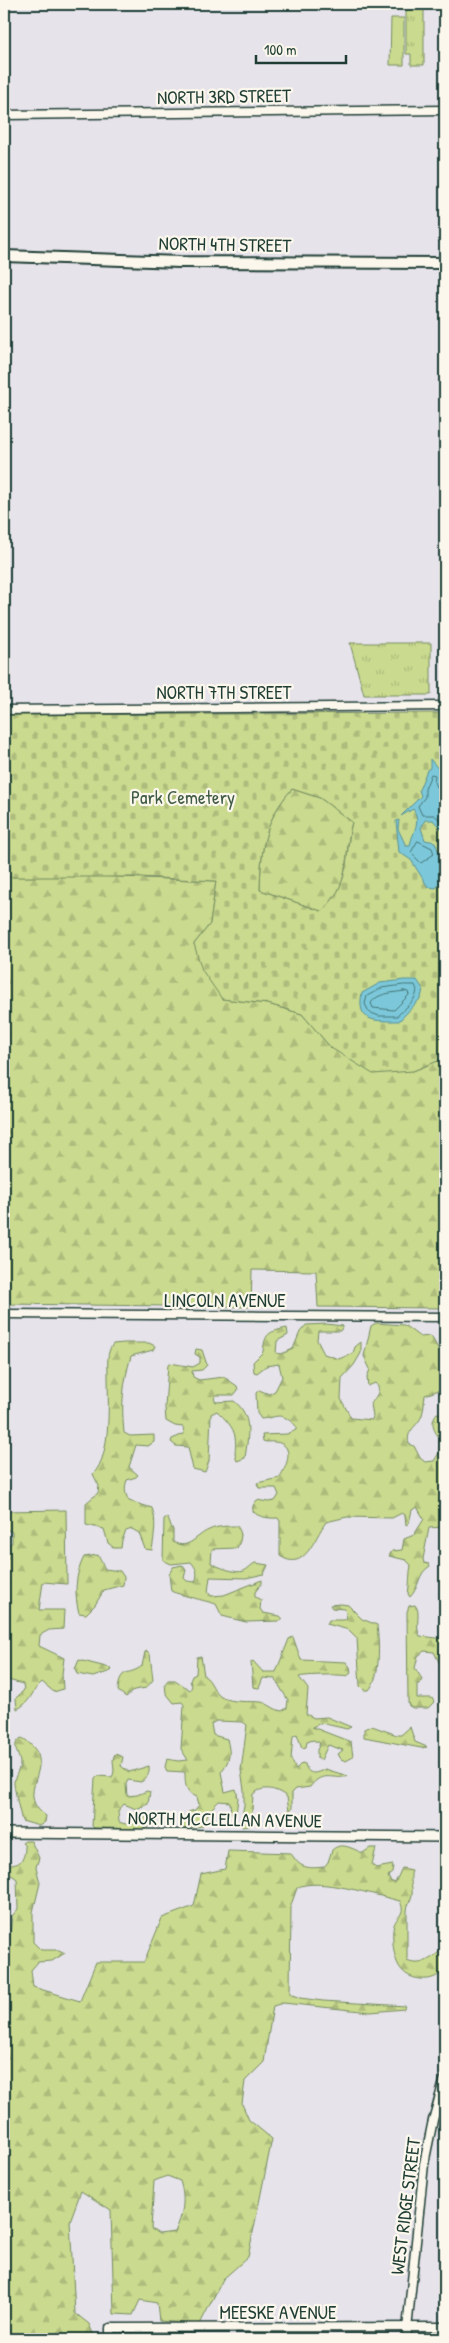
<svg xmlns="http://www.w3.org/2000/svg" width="449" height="2343" font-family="'Patrick Hand',sans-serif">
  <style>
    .forest { fill: url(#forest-firs); stroke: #748c61; fill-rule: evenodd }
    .cemetery { fill: url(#cemetery-stones); stroke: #748c61; fill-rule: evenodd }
    .park { fill: url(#park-tufts); stroke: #748c61 }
    .pitch { fill: #cada8e; stroke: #748c61 }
    .water { fill: #7bc8da; stroke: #569098 }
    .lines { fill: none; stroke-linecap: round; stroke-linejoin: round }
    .shore { stroke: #447576; stroke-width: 1 }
    .tertiary-casing { stroke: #1f3d34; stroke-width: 11 }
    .secondary-casing { stroke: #1f3d34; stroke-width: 12 }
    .primary-casing { stroke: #1f3d34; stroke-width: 14 }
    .tertiary { stroke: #fbf7ec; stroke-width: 8 }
    .secondary { stroke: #fbf7ec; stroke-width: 9 }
    .primary { stroke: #fbf7ec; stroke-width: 10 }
    .labels { text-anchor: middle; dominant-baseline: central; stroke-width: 4.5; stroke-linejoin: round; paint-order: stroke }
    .street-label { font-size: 19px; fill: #1f3d34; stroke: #fbf7ec }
    .park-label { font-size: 19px; fill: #415c46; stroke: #fbf7ec }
  </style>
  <defs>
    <pattern id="forest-firs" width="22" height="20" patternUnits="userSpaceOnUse" patternTransform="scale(1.25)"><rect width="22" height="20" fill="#cada8e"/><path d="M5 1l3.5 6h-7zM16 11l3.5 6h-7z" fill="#adbc7b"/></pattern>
    <pattern id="cemetery-stones" width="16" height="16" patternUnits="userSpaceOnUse" patternTransform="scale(1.25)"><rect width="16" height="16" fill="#cada8e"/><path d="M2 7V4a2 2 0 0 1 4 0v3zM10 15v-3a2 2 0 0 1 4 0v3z" fill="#adbc7b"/></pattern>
    <pattern id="park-tufts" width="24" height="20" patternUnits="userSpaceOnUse" patternTransform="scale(1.25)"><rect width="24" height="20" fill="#cada8e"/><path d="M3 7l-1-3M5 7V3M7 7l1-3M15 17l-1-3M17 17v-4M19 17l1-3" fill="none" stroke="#adbc7b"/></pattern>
  </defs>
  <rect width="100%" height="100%" fill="#e7e3ea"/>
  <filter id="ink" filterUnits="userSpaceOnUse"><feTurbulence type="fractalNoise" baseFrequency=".02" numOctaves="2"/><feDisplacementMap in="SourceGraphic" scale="10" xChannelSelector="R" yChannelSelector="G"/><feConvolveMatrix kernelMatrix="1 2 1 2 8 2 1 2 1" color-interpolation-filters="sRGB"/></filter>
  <g filter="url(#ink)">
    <path class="forest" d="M 292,789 L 320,798 L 352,822 C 343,857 352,886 321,911 L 260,890 C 261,849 264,820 292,789 Z
      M 95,876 L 216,881 L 210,924 L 194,944 L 222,999 L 268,1004 L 302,1014 L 331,1048 L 413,1071 L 445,1058 L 445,1308 L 318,1307 L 316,1271 L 252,1270 L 251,1307 L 4,1304 L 4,877 Z
      M 376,1323 L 404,1325 L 420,1337 L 431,1336 L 439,1350 L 445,1348 L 445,1371 L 443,1376 L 445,1378 L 445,1388 L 425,1395 C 424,1401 424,1409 422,1415 C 418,1427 405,1430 409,1444 L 414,1446 L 420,1458 L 425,1462 L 434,1461 L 439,1453 L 440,1438 C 433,1431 430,1421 437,1413 L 445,1414 L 445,1527 L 429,1528 L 423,1559 L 424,1563 L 429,1564 L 430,1566 C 417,1574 420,1587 410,1597 L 408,1594 C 410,1583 409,1574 411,1565 L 406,1560 L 389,1556 L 392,1551 L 402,1550 L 404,1539 L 414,1535 L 424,1519 L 417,1507 L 412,1510 L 409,1523 L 406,1525 L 405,1515 L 402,1513 L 392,1518 L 347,1517 L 326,1522 C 314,1538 305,1573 280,1556 L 280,1521 L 278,1518 C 266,1519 243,1515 257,1500 L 268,1502 L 275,1501 L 279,1495 L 276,1488 L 259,1488 L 257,1483 L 279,1478 C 287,1467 296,1444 275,1442 C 270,1441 267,1443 263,1441 L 262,1435 L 287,1434 L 296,1430 L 296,1426 C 280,1411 279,1417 261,1419 L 257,1413 L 256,1393 L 259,1390 L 269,1394 L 275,1391 L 282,1377 L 279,1364 L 266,1366 L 257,1373 L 254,1372 L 253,1362 L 263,1352 C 265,1333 268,1332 287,1328 L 288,1335 L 277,1341 L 276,1353 L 281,1354 L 293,1349 L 300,1332 L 306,1325 L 326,1324 L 343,1326 L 340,1331 L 318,1331 L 317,1340 L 324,1354 L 339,1359 L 353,1353 L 355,1347 L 361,1342 L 361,1353 L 354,1365 L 342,1378 L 341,1399 L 351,1418 L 372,1420 L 373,1416 L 371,1404 C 375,1397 383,1390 375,1383 L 368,1386 L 367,1378 L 370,1369 L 364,1356 L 371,1326 Z
      M 124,1343 L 149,1343 L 155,1346 L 153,1350 L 131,1356 C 123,1384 121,1403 124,1433 L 130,1436 L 154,1435 L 154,1442 L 148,1446 L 136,1445 L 129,1467 L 138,1475 L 136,1477 L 127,1480 C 124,1488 125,1494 129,1501 L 152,1508 C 157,1521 154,1537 152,1550 L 145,1549 L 139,1533 L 132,1529 L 126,1531 L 122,1540 L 121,1548 L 114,1548 L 108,1543 L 104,1529 L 86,1525 L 86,1503 L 98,1493 L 99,1486 L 93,1474 C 112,1456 108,1399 108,1374 C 108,1363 106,1353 113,1344 Z
      M 196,1349 L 202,1350 L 207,1365 L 202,1370 L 192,1371 L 193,1377 L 199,1380 L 224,1377 L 237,1386 L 238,1390 L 234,1395 L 216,1395 L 214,1399 L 216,1402 L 234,1401 C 253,1416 248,1436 245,1458 L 237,1461 C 233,1453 237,1446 235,1437 C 234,1427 224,1418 217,1411 L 211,1414 L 209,1461 L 205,1472 L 193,1469 L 188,1447 L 176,1446 L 171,1442 L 172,1439 L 184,1434 L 183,1427 L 175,1426 L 166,1421 L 165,1407 L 168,1364 L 170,1363 L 193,1367 L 200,1363 L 200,1357 L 195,1354 Z
      M 66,1510 L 67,1584 L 43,1582 L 39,1610 L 64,1610 L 63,1629 L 49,1630 L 40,1635 L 39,1646 L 64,1658 L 62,1674 L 63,1689 L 54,1692 L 42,1682 C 31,1691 31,1703 17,1709 L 16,1698 L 24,1690 L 23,1684 L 4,1679 L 4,1546 L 12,1543 L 12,1532 L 4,1528 L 4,1511 Z
      M 167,1517 L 173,1530 L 173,1542 C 189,1551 196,1535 209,1530 C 217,1526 228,1526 237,1526 C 243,1534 241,1540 237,1548 L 212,1549 L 211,1563 C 218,1567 236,1574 244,1571 C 248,1569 251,1565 255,1563 L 268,1565 L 264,1574 L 246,1578 L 210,1577 L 208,1592 L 211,1596 L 224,1595 L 262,1580 L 262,1583 L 255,1592 L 255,1597 L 261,1600 L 260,1609 L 263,1613 L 280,1616 L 283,1619 L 279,1621 L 246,1622 L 222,1616 L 216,1604 C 210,1602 173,1593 171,1591 L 169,1574 L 173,1567 L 182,1565 L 186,1570 L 184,1578 L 187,1581 L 195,1582 C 199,1573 196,1568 191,1562 L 171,1564 L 163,1560 L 164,1519 Z
      M 98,1555 L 105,1569 L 120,1571 L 124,1577 L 123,1585 L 104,1590 L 95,1605 L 86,1614 L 79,1613 C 74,1595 75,1574 84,1557 Z
      M 341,1604 L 348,1605 L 362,1619 L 377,1625 C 379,1643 381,1676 369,1690 L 364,1690 L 360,1686 L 357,1638 L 349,1630 L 327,1624 L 329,1620 L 344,1620 L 347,1618 L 345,1609 L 332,1608 L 330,1605 Z
      M 415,1605 C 422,1613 414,1626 420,1636 L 445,1639 L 445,1665 L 440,1664 L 434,1652 L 424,1651 L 418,1656 L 415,1668 L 422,1679 L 420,1684 L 417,1684 L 417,1698 L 432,1698 L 434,1702 L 428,1708 L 413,1708 L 409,1706 L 408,1702 L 407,1612 L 409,1606 Z
      M 293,1637 L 301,1660 L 346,1662 L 350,1667 L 351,1673 L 347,1676 C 342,1674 304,1675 299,1677 L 308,1689 L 306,1714 L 314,1718 L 327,1717 L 351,1727 L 347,1729 L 321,1723 L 312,1727 L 351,1742 L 353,1757 L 346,1761 L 341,1759 L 338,1754 L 343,1750 L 328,1745 L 321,1760 L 317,1758 L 317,1750 L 320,1743 L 313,1740 L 307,1742 L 306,1747 L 302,1748 L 297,1734 L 293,1736 L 291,1759 L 296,1769 L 302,1763 L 305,1764 C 308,1776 316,1774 325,1769 L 348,1776 C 333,1781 323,1769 310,1787 L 296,1789 L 292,1793 L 292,1808 L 289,1811 L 287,1797 C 277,1789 264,1785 253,1794 L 251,1826 L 242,1827 L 241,1821 L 244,1805 L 244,1790 L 241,1770 L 247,1725 L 243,1722 L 216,1721 L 211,1724 L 213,1735 L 227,1739 C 231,1755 230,1760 221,1772 L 225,1792 L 236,1789 L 238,1798 L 236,1814 L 231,1813 L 230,1802 L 219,1801 L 210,1810 L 202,1826 L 184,1829 L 181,1824 L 188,1812 L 195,1810 L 199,1805 L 197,1797 C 185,1792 185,1784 185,1772 L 167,1771 L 165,1767 L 167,1759 L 178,1761 L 188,1760 L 181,1749 L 184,1705 L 182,1702 L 174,1703 L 166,1693 L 165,1684 L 168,1680 L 175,1680 L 190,1690 L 192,1686 L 190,1681 L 192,1676 L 196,1674 L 197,1657 L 201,1656 L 204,1676 C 212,1680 213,1692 221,1697 C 233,1703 248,1701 261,1702 C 268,1703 274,1710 282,1711 L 287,1708 L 288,1700 L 275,1679 L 263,1678 L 259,1688 L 253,1687 L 251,1662 L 253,1661 L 263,1672 L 276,1672 L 289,1639 Z
      M 147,1651 L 150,1654 L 153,1680 L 146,1688 L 134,1690 L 126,1697 L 118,1691 C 120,1666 128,1677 142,1666 L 145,1652 Z
      M 79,1660 L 110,1668 L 111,1671 L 93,1677 L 77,1674 L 75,1669 Z
      M 372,1726 L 397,1735 L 401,1735 L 410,1727 L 415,1742 L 427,1747 L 421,1748 L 364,1737 L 364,1729 Z
      M 21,1738 C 26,1739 29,1743 33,1747 C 50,1765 26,1785 35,1804 C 37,1809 42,1813 46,1816 L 45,1822 L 39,1826 L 22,1821 C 21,1818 13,1784 14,1782 C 15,1775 20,1770 20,1763 C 19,1752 10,1747 21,1738 Z
      M 115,1754 L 123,1757 L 121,1766 L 129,1772 L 149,1766 C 150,1774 147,1778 141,1782 L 128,1780 L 126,1784 L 127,1796 L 137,1795 L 147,1791 L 150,1792 L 148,1804 L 136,1809 L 124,1804 L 118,1811 L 119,1822 C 130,1827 140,1823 148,1815 L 151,1824 L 145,1829 L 94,1828 L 92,1826 L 95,1779 L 98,1776 L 112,1777 C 117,1769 110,1761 115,1754 Z
      M 25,1841 L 31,1841 L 39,1858 L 36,1867 L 40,1883 L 33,1912 L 33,1942 L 41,1950 L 59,1950 L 65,1953 L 52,1961 L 38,1962 L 31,1970 L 33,1987 L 80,2001 L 96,1962 L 144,1962 L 162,1918 L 194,1906 L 201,1874 L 225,1869 L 228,1851 L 291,1853 C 299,1868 307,1869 324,1867 L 328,1862 L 332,1850 C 342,1841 352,1849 363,1853 L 370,1848 L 376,1848 L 372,1865 L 376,1868 L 393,1865 L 392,1873 L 388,1876 L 390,1881 L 395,1883 L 402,1868 L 412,1870 C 409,1879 413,1886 412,1895 C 411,1901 407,1904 407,1911 L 407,1961 C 423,1968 433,1956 445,1948 L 445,1970 C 437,1977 431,1980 421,1979 C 400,1977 395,1962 393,1944 C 393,1937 392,1931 394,1925 C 398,1914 406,1915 400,1901 C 379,1896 314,1876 297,1888 L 291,1905 L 290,1994 L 300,1998 L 323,2001 L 406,2006 L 404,2009 L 371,2012 L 283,2003 L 273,2006 L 264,2062 L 245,2081 L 242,2104 L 249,2120 L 272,2139 L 248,2257 L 223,2279 L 200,2324 L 159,2321 L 157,2303 L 140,2300 L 133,2315 L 114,2314 L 111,2210 L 81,2191 L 70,2221 L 75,2313 L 89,2324 L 94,2336 L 83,2339 L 4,2339 L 4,1946 L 9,1942 L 12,1916 L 18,1909 L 17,1879 L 10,1874 L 4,1875 L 4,1864 C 19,1867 25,1861 25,1846 L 22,1843 ZM 167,2176 L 180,2181 C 186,2199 183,2215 175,2232 L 159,2234 L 151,2229 L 154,2181 Z"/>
    <path class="cemetery" d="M 445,713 L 445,1058 L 413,1071 L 373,1074 L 331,1048 L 302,1014 L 268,1004 L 222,999 L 202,970 L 194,944 L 210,924 L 216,881 L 138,877 L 4,877 L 4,715 ZM 292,789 L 320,798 L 352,822 C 344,856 352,886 321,911 L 260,890 C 261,849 264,820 292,789 Z"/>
    <path class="park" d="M 406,9 L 424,9 L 424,65 L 411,65 L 411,54 L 406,54 Z
      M 350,643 L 431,643 L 431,695 L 364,695 Z"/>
    <path class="pitch" d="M 391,18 L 404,18 L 404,65 L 390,65 Z"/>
    <path class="water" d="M 430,759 L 445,777 L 445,822 L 441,829 L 433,820 L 425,820 L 421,828 L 425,840 L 435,842 L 439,853 L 445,860 L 445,877 L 436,888 L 428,887 L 411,860 L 399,852 L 396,821 L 399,820 L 398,829 L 406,846 L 410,846 C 412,832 422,823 413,809 L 401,816 L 421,796 L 419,790 L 427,770 L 430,768 Z
      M 404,980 L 417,980 L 423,989 L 421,998 L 399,1021 C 375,1021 356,1023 362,993 L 380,983 Z"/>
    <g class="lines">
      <path class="shore" d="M 445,789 L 436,787 L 434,782 L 435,775 L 431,774 L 425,789 L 425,797 L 418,806 L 422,815 L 434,815 L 440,820 L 445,819
        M 418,841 L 432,848 L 434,854 L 421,863 L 411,853 Z
        M 404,985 L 415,985 C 422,997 405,1008 397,1016 L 379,1016 L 369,1012 L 365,1004 L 367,996 L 382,988 Z
        M 404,991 L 408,992 L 409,995 L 394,1010 L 373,1008 L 371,1003 C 377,993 393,993 404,991 Z"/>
      <defs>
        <path id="tertiary" d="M 4,115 L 445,110
          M 4,710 L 445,706
          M 4,1314 L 445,1317
          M 110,2339 L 110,2328 L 445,2327
          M 406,2339 L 424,2164 L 433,2120 L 445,2078"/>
        <path id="secondary" d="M 4,1833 L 445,1837"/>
        <path id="primary" d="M 4,256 L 180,262 L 445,263"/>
      </defs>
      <use href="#tertiary" class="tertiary-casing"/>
      <use href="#secondary" class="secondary-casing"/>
      <use href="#primary" class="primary-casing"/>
      <use href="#tertiary" class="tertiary"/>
      <use href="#secondary" class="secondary"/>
      <use href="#primary" class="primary"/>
    </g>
  </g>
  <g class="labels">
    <g class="street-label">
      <text transform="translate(224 96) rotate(-1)">NORTH 3RD STREET</text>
      <text transform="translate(225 244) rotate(1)">NORTH 4TH STREET</text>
      <text x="224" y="692">NORTH 7TH STREET</text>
      <text x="225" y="1300">LINCOLN AVENUE</text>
      <text transform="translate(225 1819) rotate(1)">NORTH MCCLELLAN AVENUE</text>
      <text transform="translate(405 2206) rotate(-83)">WEST RIDGE STREET</text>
      <text x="278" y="2312">MEESKE AVENUE</text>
    </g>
    <g class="park-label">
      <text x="183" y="797">Park Cemetery</text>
    </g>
  </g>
  <rect width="449" height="2343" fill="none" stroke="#fbf7ec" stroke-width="20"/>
  <rect x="10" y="10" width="429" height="2323" fill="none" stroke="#1f3d34" stroke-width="2" filter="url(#ink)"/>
  <path d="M256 55v8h90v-8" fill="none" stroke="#1f3d34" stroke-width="2.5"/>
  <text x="264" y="55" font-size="15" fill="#1f3d34" stroke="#fbf7ec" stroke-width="4" paint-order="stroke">100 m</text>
</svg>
